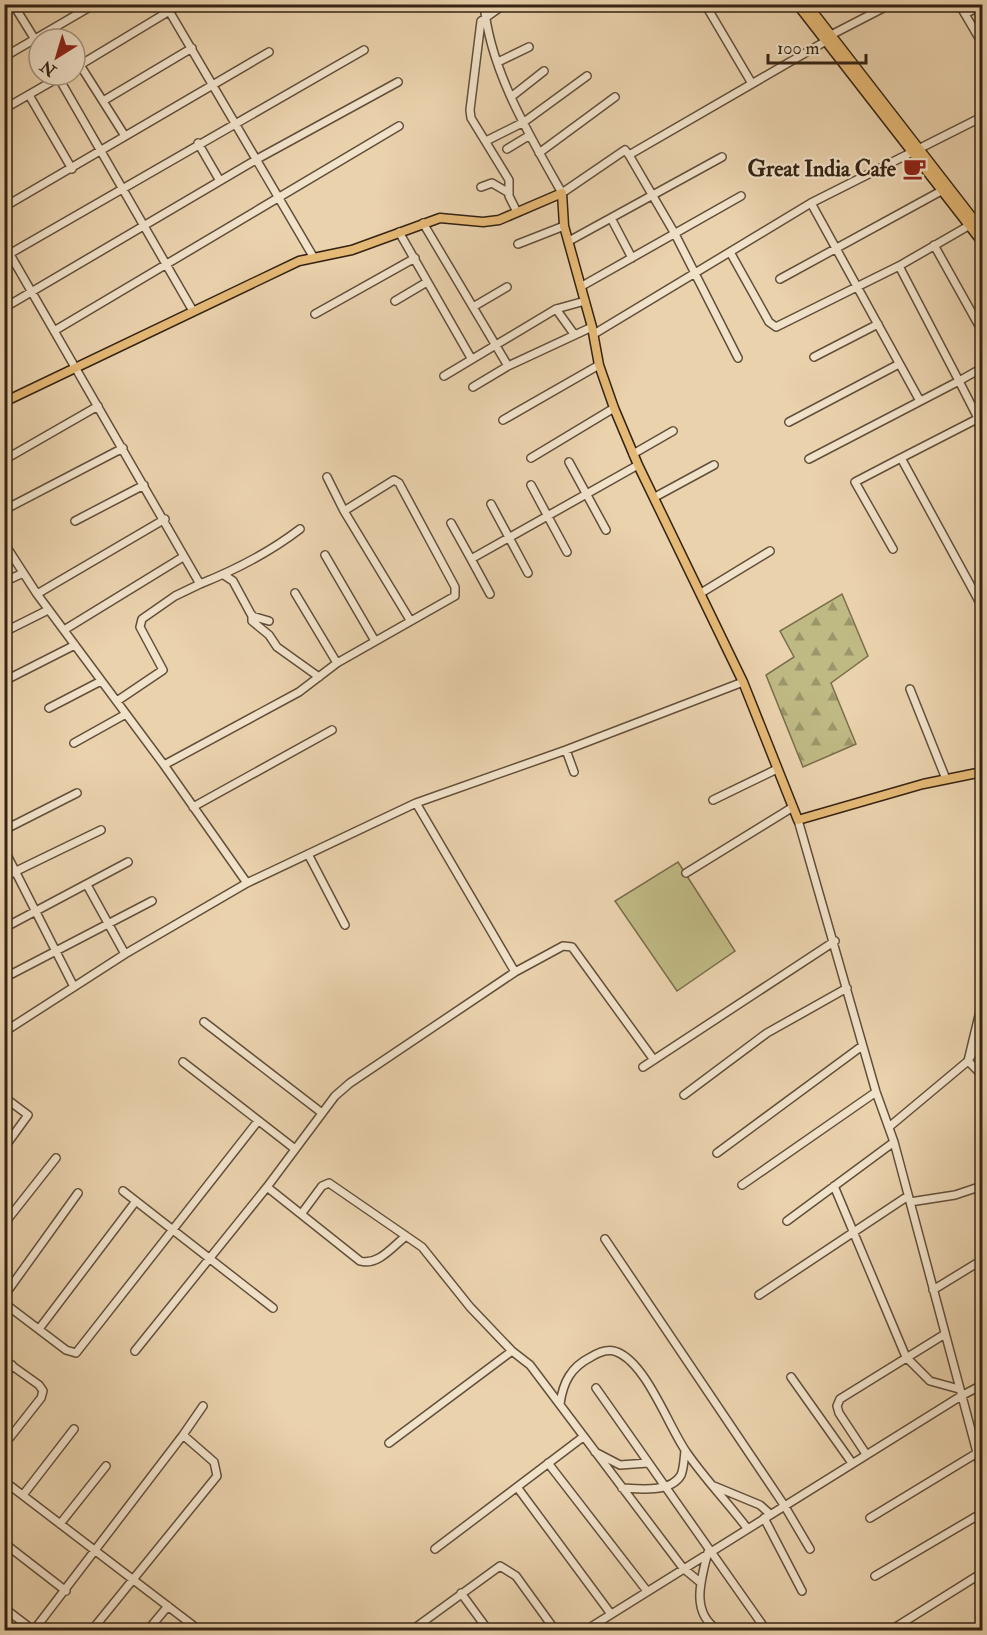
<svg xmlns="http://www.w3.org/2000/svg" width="987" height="1635" font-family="'IM FELL Double Pica',serif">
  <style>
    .grass { fill: #bfb984; stroke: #7a6e4c; stroke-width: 1.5 }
    .forest { fill: url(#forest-firs); stroke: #7a6e4c; stroke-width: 1.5 }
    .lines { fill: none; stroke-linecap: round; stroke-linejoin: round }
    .minor-casing { stroke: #624f3a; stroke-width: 10 }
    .major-casing { stroke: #342313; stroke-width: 11 }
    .minor { stroke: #f1e2ca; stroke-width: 7 }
    .major { stroke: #e5b976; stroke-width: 8 }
    .labels { text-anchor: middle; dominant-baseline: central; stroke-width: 4.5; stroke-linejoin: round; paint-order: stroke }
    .poi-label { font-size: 22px; font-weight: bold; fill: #342313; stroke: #f1e2ca; text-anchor: end }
  </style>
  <defs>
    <pattern id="forest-firs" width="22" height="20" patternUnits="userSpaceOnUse" patternTransform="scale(1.5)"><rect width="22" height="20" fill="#bfb984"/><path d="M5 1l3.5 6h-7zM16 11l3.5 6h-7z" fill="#9c966b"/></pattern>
  </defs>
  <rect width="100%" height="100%" fill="#ead2ad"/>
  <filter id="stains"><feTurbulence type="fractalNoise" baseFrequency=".00333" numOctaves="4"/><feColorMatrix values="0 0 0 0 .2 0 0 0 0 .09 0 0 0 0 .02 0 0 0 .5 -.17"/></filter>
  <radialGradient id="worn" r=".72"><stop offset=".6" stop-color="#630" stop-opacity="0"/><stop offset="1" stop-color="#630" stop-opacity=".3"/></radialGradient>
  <path class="grass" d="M 678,862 L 735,951 L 677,991 L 615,901 Z"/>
  <path class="forest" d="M 842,594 L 868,656 L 831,683 L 856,744 L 803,767 L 766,675 L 794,657 L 780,631 Z"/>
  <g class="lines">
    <defs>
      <path id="minor" d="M 13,4 L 39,46
        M 165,4 L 314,258
        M 484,4 C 490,71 530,136 562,193 L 625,150 L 629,155
        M 505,4 L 481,21 L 470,110 L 471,118 L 509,180 L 509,196 L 517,212
        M 705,4 L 751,82
        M 959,4 L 982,43
        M 4,5 L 5,4
        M 965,14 L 982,5
        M 831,35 L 891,4
        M 4,57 L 95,4
        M 498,62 L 529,47
        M 80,65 L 125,136
        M 75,68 L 181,4
        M 57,75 L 193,311
        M 29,95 L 72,169
        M 511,97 L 544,71
        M 103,101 L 192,48
        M 4,109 L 63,75
        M 486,141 L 524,122 L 587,76
        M 198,143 L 220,181
        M 507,149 L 530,135
        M 539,153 L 615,97
        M 481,187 L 492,183 L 509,193
        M 811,203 L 920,401
        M 4,207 L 269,52
        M 611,218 L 632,258
        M 423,223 L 508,366 L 592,327
        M 399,232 L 471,358
        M 569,241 L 722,157
        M 4,244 L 200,584 C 235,570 270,552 300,529
        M 518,244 L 564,226
        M 934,245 L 982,331
        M 730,252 L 769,322 L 776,327 L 899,266 L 959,381 L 809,459
        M 4,257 L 364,50
        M 899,266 L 970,225
        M 780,279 L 943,190
        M 582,286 L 741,196
        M 395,301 L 427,282
        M 473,307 L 507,287
        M 4,308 L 259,158 L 398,82
        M 556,309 L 574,334
        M 315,314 L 415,258
        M 54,331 L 399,126
        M 594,334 L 811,203 L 982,117
        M 814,357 L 878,324
        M 738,358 L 675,234 L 629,155 L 826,41
        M 982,368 L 959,381 L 982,426
        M 444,376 L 556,309 L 585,301
        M 473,387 L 508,366
        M 979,418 L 901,458 L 979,601
        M 503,420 L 599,365
        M 789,422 L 899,364
        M 633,454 L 673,431
        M 531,458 L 614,408
        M 4,460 L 98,406
        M 569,462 L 606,530
        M 327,477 L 344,511
        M 531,485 L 567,552
        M 655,497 L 714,465
        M 491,504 L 528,573
        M 4,510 L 123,448
        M 75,521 L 144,485
        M 451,523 L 471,559
        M 4,543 L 37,594 L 164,765 L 247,883
        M 893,549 L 855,482 L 901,458
        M 325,555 L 375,641
        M 224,575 L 233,581 L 252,616 L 269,621
        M 4,582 L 23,573
        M 295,593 L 337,663
        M 701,593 L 770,551
        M 37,594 L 165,519
        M 490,594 L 471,559 L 638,465
        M 252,615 L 252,621 L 269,635 L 277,647 L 319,677
        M 64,630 L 183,557
        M 4,632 L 48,610
        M 4,681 L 75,645
        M 910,689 L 946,779
        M 117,701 L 163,670 L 140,627 L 142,619 L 175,596 L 200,584
        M 49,708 L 101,681
        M 74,743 L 126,714
        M 566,750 L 574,772
        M 164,765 L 299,692 L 337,663 L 455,596 L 455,587 L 399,483 L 394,480 L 344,511 L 410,620
        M 713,800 L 777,769
        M 416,803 L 515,972 L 563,946 L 572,947 L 654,1060
        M 193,807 L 332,730
        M 798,820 L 876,1092 L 894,1142 L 982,1471
        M 4,830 L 77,793
        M 4,849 L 74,987
        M 308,854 L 345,925
        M 686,873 L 793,807
        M 4,877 L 101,830
        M 87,885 L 125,954
        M 4,928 L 128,862
        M 4,978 L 152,901
        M 204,1022 L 322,1113
        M 4,1032 L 125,954 L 247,883 L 416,803 L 566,750 L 743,682
        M 982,1037 L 968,1061 L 982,1075
        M 183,1062 L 295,1149
        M 643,1067 L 835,941
        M 684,1095 L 767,1033 L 847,988
        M 4,1097 L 28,1115 L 4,1148
        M 889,1127 L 968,1061 L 982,1003
        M 717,1153 L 862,1046
        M 742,1185 L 876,1092
        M 834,1186 L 906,1357 L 930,1381 L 959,1389
        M 123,1191 L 273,1308
        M 910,1202 L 955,1195 L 982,1186
        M 302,1213 L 322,1186 L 329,1183 L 422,1247 L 470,1307 L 512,1351 L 530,1365 L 683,1568 L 701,1583
        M 787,1221 L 894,1142
        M 4,1224 L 56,1158
        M 406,1236 C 392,1247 378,1266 360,1261 L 267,1187 L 335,1096 L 350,1083 L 515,972
        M 605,1239 L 784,1505 L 810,1549
        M 933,1290 L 982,1260
        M 759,1295 L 908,1196
        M 4,1296 L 78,1193
        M 4,1303 L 66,1350 L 76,1353 L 258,1121
        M 39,1329 L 136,1201
        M 135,1351 L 267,1187
        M 4,1360 L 39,1385 L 43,1391 L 41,1398 L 4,1445
        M 4,1375 L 12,1365
        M 791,1377 L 852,1463
        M 596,1388 L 766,1630
        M 560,1404 C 563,1382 571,1367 591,1357 C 599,1352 608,1348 617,1352 C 647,1364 669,1428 687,1453 C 705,1479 728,1503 747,1528
        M 183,1435 L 203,1406
        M 583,1437 L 517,1487 L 611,1614
        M 389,1443 L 512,1351
        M 595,1452 L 620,1465 L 648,1463
        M 866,1454 L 839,1413 L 837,1406 L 840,1399 L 945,1334
        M 548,1463 L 647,1591
        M 4,1481 L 199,1630
        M 714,1486 L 760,1505 L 770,1514
        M 622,1488 C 639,1489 671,1493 681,1475 C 684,1468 684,1458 685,1451
        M 23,1495 L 74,1429
        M 764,1518 L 802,1591
        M 870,1518 L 977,1453
        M 60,1524 L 106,1466
        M 4,1543 L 66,1591
        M 435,1549 L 517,1487
        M 708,1552 C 701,1579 690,1613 718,1630
        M 875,1576 L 982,1513
        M 461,1593 L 488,1630
        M 4,1608 L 33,1630
        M 34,1630 L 183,1435 L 214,1462 L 217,1476 L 92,1630
        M 148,1630 L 168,1606
        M 412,1630 L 500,1566 L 516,1576 L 555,1630
        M 586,1630 L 961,1396 L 982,1385
        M 891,1630 L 982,1573"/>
      <path id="major" d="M 797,4 L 982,242
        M 807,4 L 982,230
        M 4,402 L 299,261 L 352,250 L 440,218 L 483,222 L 499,220 L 562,193 L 564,226 L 592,327 L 599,365 L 614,408 L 638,465 L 743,682 L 798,820 L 923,784 L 982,772"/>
    </defs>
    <use href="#minor" class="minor-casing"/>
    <use href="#major" class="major-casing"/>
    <use href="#minor" class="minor"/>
    <use href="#major" class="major"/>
  </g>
  <defs>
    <symbol id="cafe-bare" viewBox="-9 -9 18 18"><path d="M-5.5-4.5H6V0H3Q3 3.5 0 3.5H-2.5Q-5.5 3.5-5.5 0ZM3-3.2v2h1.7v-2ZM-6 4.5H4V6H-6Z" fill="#8f2418" stroke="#f1e2ca" stroke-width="2.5" paint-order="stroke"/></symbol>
  </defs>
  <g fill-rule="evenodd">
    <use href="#cafe-bare" x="898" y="152" width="33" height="33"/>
  </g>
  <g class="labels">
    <g class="poi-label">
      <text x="896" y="169">Great India Cafe</text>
    </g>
  </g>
  <rect width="987" height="1635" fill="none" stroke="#ead2ad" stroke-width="24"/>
  <rect x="6" y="6" width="975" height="1623" fill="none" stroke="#342313" stroke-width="3"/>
  <rect x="12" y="12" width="963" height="1611" fill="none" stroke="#342313" stroke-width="1.5"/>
  <g transform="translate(57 57) rotate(217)"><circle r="28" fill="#f1e2ca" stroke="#a59681" stroke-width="1.5"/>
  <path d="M0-4.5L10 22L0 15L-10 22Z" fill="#8f2418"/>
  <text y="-9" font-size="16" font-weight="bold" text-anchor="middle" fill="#342313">N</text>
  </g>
  <path d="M768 54v9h98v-9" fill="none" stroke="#342313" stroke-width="3"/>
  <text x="777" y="54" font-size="18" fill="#342313" stroke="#f1e2ca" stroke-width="4.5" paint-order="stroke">100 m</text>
  <rect width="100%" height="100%" filter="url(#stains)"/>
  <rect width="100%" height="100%" fill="url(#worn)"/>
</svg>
